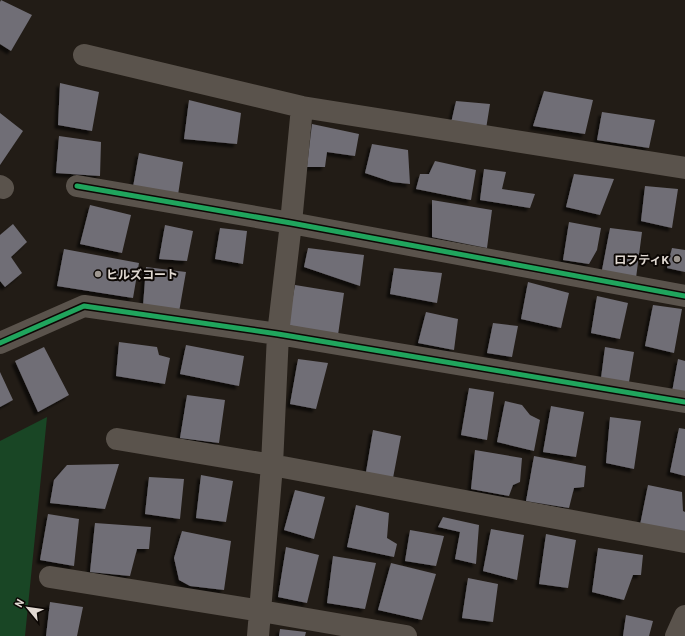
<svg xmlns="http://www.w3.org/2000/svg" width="685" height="636" font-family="Barlow,'Noto Sans JP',sans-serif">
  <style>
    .green { fill: #194625 }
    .building { fill: #706e76; filter: url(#shadow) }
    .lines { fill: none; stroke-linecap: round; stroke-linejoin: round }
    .street { stroke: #5a534c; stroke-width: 22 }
    .cycleway-casing { stroke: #0c0704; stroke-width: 8 }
    .cycleway { stroke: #20a55d; stroke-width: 5 }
    .poi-dot { fill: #9e9790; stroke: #0c0704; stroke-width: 1.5 }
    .labels { text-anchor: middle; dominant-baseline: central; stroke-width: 4; stroke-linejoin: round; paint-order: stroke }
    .poi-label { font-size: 12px; font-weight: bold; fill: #e1d9d2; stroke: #0c0704; text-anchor: end }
  </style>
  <defs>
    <filter id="shadow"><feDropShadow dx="-3.5" dy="3.5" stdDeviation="1" flood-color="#0009"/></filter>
  </defs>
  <rect width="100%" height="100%" fill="#221c16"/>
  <path class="green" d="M 47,417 L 25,636 L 0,636 L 0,441 Z"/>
  <path class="building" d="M 1,0 L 32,15 L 11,51 L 0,44 L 0,2 Z
    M 60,83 L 99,92 L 92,131 L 58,125 Z
    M 544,91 L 593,100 L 585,134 L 533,126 Z
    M 189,100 L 241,113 L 237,144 L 184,139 Z
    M 456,101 L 490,104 L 486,129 L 451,123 Z
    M 602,112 L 655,120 L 649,148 L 597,140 Z
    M 0,113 L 23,131 L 0,165 Z
    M 312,124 L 359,134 L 355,156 L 327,152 L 325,167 L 307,167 Z
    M 59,136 L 101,142 L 100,176 L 56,173 Z
    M 372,144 L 408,150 L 410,184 L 392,182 L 365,173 Z
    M 139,153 L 183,162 L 178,195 L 133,187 Z
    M 435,161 L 476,170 L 471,200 L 416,189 L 420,174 L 429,174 Z
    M 484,169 L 506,172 L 502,189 L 535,194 L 530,208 L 480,200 Z
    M 574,174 L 614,179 L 600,215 L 566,207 Z
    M 645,186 L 678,189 L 672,228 L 641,221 Z
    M 432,200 L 492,210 L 487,248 L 432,237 Z
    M 90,205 L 131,215 L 122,253 L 80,244 Z
    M 569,222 L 601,228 L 597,250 L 589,264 L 563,260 Z
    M 13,224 L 27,242 L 11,257 L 22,273 L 5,287 L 0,281 L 0,235 Z
    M 165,225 L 193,231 L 187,261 L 159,259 Z
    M 220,228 L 247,231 L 243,264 L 215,259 Z
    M 610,228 L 642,232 L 636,278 L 602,270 Z
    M 308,248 L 364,255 L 360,286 L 304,267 Z
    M 672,248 L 685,250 L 685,272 L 667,268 Z
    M 64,249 L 139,263 L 133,298 L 57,286 Z
    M 146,267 L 186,272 L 179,312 L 143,306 Z
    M 394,268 L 442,273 L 437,303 L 390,294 Z
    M 528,282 L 569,293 L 561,328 L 521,319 Z
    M 295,285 L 344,293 L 338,335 L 288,325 Z
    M 597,296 L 628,303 L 620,339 L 591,333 Z
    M 653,305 L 682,309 L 674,353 L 645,346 Z
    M 426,312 L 458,319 L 454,350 L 418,343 Z
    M 493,323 L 518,326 L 512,357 L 487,353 Z
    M 119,342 L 157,347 L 159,355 L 170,358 L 165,384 L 116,376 Z
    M 186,345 L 244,356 L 239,386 L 180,374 Z
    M 44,347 L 69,395 L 38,412 L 15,361 Z
    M 605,347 L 634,352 L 629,382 L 601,378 Z
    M 298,359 L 328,363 L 316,409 L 290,404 Z
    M 678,359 L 685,361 L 685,394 L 672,392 Z
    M 0,372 L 13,400 L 0,407 Z
    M 469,388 L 494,392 L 487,440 L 461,435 Z
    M 187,395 L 225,400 L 219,443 L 180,438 Z
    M 505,401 L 522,405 L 530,415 L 540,420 L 534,451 L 497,442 Z
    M 551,406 L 584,412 L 576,457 L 543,452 Z
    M 610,417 L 641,421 L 634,469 L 606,463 Z
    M 679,428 L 685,429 L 685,476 L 670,472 Z
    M 373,430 L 401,436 L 393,478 L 366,472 Z
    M 475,450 L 522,458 L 520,482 L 513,485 L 509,496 L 471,489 Z
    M 534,456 L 586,466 L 584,487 L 574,488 L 569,508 L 526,501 Z
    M 119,464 L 105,509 L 50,503 L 54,480 L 67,465 Z
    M 201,475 L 233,481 L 226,522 L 196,518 Z
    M 149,477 L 184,479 L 180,519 L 145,514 Z
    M 648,485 L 682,492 L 683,511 L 685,512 L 685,534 L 640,525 Z
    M 295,490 L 325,497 L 314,539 L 284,530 Z
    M 356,505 L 389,513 L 387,538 L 397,544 L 394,557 L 347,547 Z
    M 48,514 L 79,519 L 74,566 L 40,560 Z
    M 443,517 L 479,525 L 476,564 L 455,559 L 460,532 L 438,527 Z
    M 95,523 L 151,527 L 149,549 L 137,549 L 130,576 L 90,572 Z
    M 491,529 L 524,535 L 517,580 L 483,571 Z
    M 410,530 L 444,536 L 436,566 L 405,561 Z
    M 182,531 L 231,541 L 224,590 L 190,586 L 179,580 L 174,558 Z
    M 546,534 L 576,540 L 568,588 L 539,584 Z
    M 286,547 L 319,555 L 307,603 L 278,597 Z
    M 598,548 L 643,555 L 641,575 L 633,575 L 624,600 L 592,592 Z
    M 333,556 L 376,563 L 365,609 L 327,603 Z
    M 391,563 L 436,574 L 422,620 L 378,610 Z
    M 468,578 L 498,584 L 493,622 L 462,618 Z
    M 50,602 L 83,607 L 77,636 L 46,636 Z
    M 626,615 L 653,621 L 649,636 L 623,636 Z
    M 280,629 L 306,632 L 305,636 L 279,636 Z"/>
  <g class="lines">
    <path class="street" d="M 84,55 L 302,107 L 685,168
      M 0,186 L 3,188
      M 77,186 L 291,223 L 685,296
      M 0,343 L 84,306 L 278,334 L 685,402
      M 117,439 L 272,465 L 685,542
      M 50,577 L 261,611 L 406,636
      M 258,636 L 272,465 L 278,334 L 291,223 L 302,107
      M 676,636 L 685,616"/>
    <defs>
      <path id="cycleway" d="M 77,186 L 291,223 L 685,296
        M 0,343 L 84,306 L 278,334 L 685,402"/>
    </defs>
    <use href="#cycleway" class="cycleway-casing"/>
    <use href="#cycleway" class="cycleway"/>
  </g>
  <g class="poi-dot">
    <circle cx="677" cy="259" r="4"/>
    <circle cx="98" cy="274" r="4"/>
  </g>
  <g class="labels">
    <g class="poi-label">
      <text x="669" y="259">ロフティK</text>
      <text x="106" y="274" text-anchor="start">ヒルズコート</text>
    </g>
  </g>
  <g transform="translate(28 608) rotate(299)" stroke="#0c0704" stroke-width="3" paint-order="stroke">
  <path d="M0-3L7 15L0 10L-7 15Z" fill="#e1d9d2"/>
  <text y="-6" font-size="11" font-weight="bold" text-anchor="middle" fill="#e1d9d2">N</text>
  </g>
</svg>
